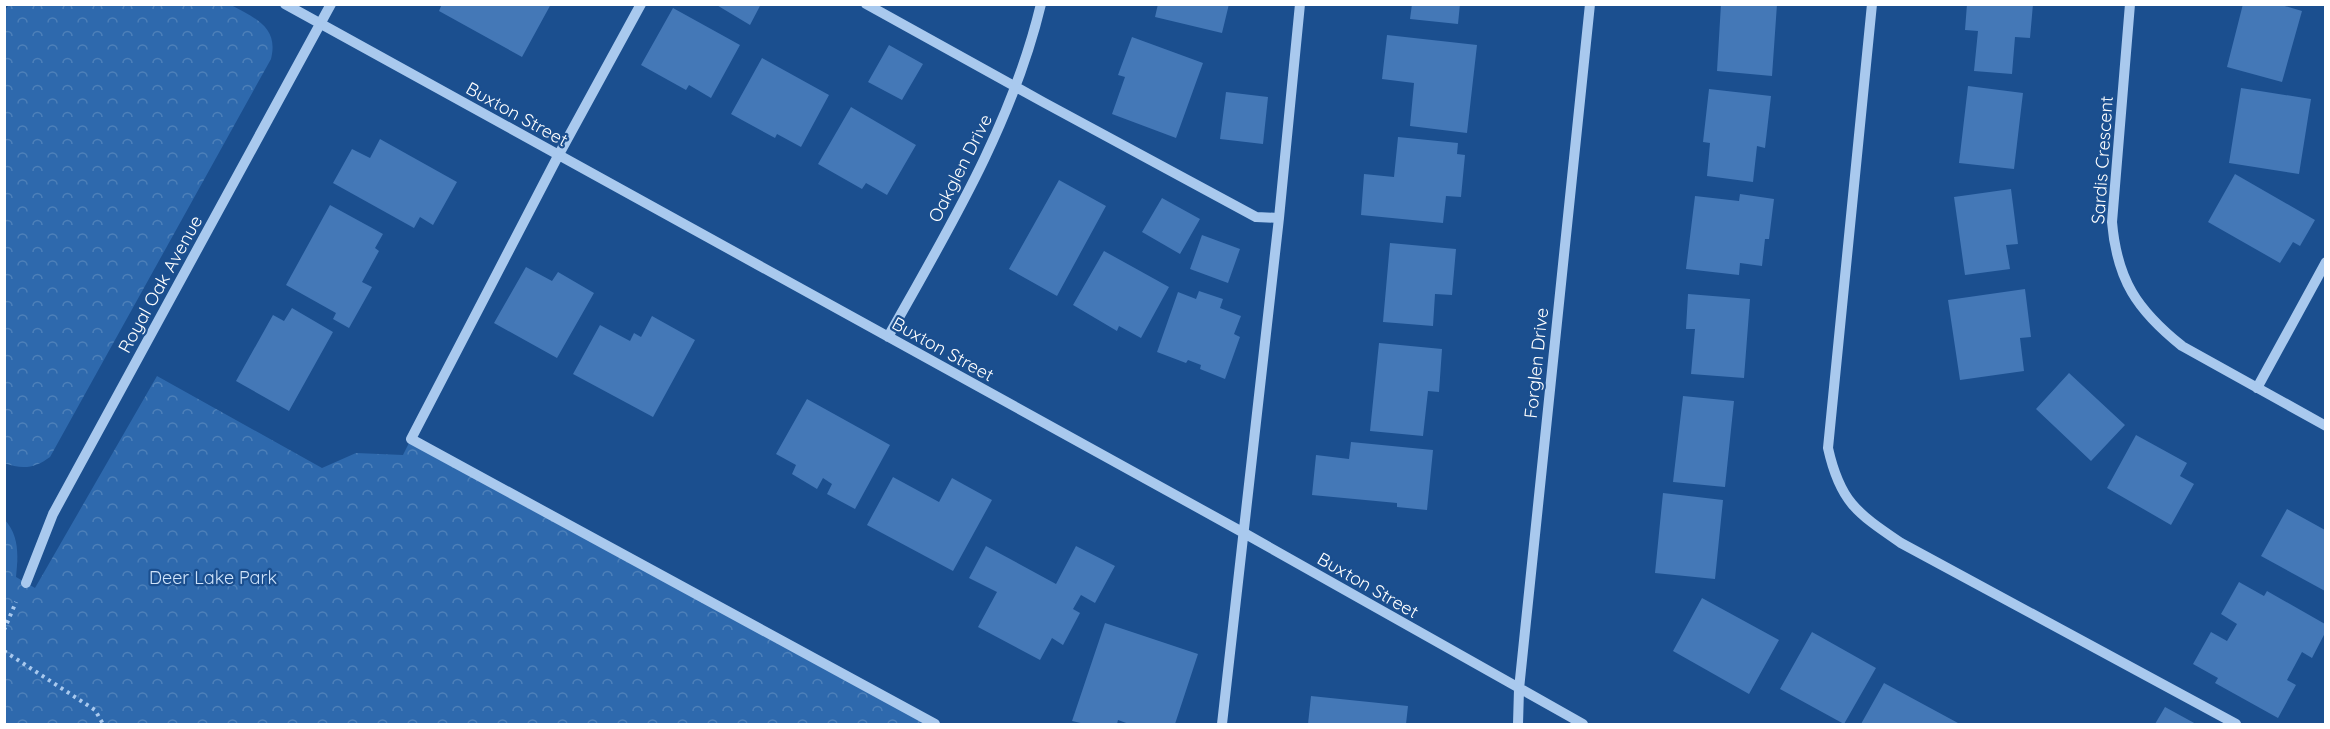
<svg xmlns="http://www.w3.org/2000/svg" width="2330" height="729" font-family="Quicksand,sans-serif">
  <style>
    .forest { fill: url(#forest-crowns) }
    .building { fill: #4478b7 }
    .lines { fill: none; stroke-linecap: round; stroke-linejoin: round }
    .path { stroke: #a9c9ee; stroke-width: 4; stroke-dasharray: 3 4.5; stroke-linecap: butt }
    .minor { stroke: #a9c9ee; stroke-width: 10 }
    .labels { text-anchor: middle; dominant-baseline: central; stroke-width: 4.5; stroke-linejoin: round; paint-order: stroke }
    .street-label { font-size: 18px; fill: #fff; stroke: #1b4f8f }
    .park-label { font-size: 18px; fill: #cfe3fa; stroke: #1b4f8f }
  </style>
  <defs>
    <pattern id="forest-crowns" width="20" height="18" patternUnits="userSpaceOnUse" patternTransform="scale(1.5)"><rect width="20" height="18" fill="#2e69ad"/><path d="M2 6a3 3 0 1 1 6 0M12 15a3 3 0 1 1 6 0" fill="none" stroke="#4d80b9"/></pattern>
  </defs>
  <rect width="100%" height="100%" fill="#1b4f8f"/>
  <path class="forest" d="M 9,5 L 231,5 C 255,18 279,27 271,59 L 50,457 C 35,468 23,470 4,463 L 4,11 Z
    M 157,376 L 322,468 L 356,453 L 403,455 L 411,439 L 935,724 L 5,724 L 4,519 C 20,536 18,556 16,577 L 35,588 Z"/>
  <path class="building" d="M 442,4 L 551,4 L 522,57 L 439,11 Z
    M 715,4 L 761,4 L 750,25 Z
    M 1158,4 L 1229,4 L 1222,33 L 1155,17 Z
    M 1412,4 L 1460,4 L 1458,24 L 1410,19 Z
    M 1721,4 L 1777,4 L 1772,76 L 1717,71 Z
    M 1967,4 L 2033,4 L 2030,38 L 2015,37 L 2012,74 L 1974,71 L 1978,31 L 1965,30 Z
    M 2243,4 L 2278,4 L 2302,11 L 2282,82 L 2227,67 Z
    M 673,8 L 740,45 L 711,98 L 689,85 L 686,90 L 641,65 Z
    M 1387,35 L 1477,45 L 1467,133 L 1410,126 L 1414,83 L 1382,79 Z
    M 1132,37 L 1203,63 L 1176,138 L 1112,114 L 1125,77 L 1118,75 Z
    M 889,45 L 923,64 L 902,100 L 868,82 Z
    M 762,58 L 829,95 L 801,147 L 777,134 L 775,138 L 731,114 Z
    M 1968,86 L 2023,93 L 2014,169 L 1959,163 Z
    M 2241,88 L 2311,99 L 2299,174 L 2229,163 Z
    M 1709,89 L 1771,96 L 1765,148 L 1757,146 L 1753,182 L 1707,176 L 1710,143 L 1703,142 Z
    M 1226,92 L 1268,97 L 1263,144 L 1220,139 Z
    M 851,107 L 916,145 L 887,195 L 866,183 L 862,189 L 818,164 Z
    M 1398,137 L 1458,143 L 1457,154 L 1465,155 L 1461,197 L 1446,196 L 1443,223 L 1361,215 L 1364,174 L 1394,177 Z
    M 380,139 L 457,182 L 433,225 L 420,217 L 414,228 L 333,183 L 352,149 L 370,158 Z
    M 2235,174 L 2315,220 L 2300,246 L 2293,242 L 2280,263 L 2208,222 Z
    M 1059,180 L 1106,206 L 1057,296 L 1009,269 Z
    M 2011,189 L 2018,244 L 2006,245 L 2010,269 L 1965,275 L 1954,197 Z
    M 1740,194 L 1774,199 L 1769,239 L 1765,239 L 1762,266 L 1740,263 L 1739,275 L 1686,269 L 1695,196 L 1739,201 Z
    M 1162,198 L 1200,219 L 1180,254 L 1142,232 Z
    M 330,205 L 383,234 L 375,248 L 379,251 L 362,282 L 372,287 L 349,328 L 333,319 L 336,313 L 286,285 Z
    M 1202,235 L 1240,249 L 1228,283 L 1190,269 Z
    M 1390,243 L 1456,249 L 1452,295 L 1435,294 L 1433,326 L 1383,322 Z
    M 1104,251 L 1169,287 L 1141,338 L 1119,326 L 1117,331 L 1073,305 Z
    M 526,267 L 552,281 L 558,272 L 594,293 L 557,358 L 494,323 Z
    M 2025,289 L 2031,337 L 2020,338 L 2024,371 L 1960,380 L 1948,300 Z
    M 1199,291 L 1223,299 L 1220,308 L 1241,316 L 1234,334 L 1240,337 L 1225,379 L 1200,369 L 1201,365 L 1188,360 L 1186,363 L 1157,352 L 1178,292 L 1196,299 Z
    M 1688,294 L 1750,299 L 1744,378 L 1691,374 L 1695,329 L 1686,329 Z
    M 292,308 L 333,332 L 289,411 L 236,381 L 273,315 L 284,321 Z
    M 652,316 L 695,340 L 653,417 L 573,374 L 600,325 L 630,341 L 634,333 L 641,337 Z
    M 1379,343 L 1442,349 L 1439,392 L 1428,391 L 1423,436 L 1370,431 Z
    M 2069,373 L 2125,425 L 2091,461 L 2036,409 Z
    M 1683,396 L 1734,401 L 1725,487 L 1673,482 Z
    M 807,399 L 890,445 L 855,509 L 827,494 L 832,484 L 823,478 L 817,489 L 792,474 L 796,465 L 776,454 Z
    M 2136,435 L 2187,463 L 2180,476 L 2194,484 L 2171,525 L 2107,488 Z
    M 1351,442 L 1433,450 L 1427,510 L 1397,507 L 1397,503 L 1312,495 L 1316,455 L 1349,459 Z
    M 893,477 L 939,502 L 952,478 L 992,500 L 953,571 L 867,525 Z
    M 1663,493 L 1723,500 L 1715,579 L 1655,573 Z
    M 2287,509 L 2325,530 L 2325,591 L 2261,556 Z
    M 986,546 L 1056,584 L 1076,546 L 1115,566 L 1095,603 L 1081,595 L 1073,609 L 1080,613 L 1063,645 L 1052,638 L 1040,660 L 978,627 L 997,592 L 969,578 Z
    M 2239,582 L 2264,596 L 2267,591 L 2325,624 L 2325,633 L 2312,658 L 2302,652 L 2287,680 L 2296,685 L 2278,718 L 2215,683 L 2218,678 L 2193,664 L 2211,632 L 2227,641 L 2237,624 L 2221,614 Z
    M 1702,598 L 1779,640 L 1749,694 L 1673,651 Z
    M 1105,623 L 1198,654 L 1175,724 L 1129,724 L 1118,720 L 1117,724 L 1085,724 L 1072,721 Z
    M 1812,632 L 1876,668 L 1844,724 L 1780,689 Z
    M 1884,683 L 1958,723 L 1957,724 L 1861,724 Z
    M 1311,696 L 1408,706 L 1406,724 L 1308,724 Z
    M 2165,707 L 2196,724 L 2155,724 Z"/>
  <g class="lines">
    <path class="path" d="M 4,630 L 16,602
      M 4,651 L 95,710 L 103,724"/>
    <path class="minor" d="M 285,4 L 1244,533 L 1583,724
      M 641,4 L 558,156 L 411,439 L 935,724
      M 866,4 L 1043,102 L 1256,217 L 1279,218
      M 1872,4 L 1828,448 C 1840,502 1857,513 1901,543 L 2236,724
      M 2130,4 L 2112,222 C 2117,280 2137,310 2182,346 L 2326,426
      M 888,337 C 948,230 1012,125 1041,4
      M 2257,388 L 2326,262
      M 26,583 L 53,514 L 331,4
      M 1222,724 L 1279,218 L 1300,4
      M 1518,724 L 1519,689 L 1590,4"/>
  </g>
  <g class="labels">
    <g class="street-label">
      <text transform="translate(517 114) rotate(29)">Buxton Street</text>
      <text transform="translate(2102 160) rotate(-86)">Sardis Crescent</text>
      <text transform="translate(960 168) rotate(-63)">Oakglen Drive</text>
      <text transform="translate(160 284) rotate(-61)">Royal Oak Avenue</text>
      <text transform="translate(943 349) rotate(29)">Buxton Street</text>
      <text transform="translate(1536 363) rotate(-84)">Forglen Drive</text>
      <text transform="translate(1368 585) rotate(30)">Buxton Street</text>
    </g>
    <g class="park-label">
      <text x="213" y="577">Deer Lake Park</text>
    </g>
  </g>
  <rect width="2330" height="729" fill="none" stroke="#ffffff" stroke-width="12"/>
</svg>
